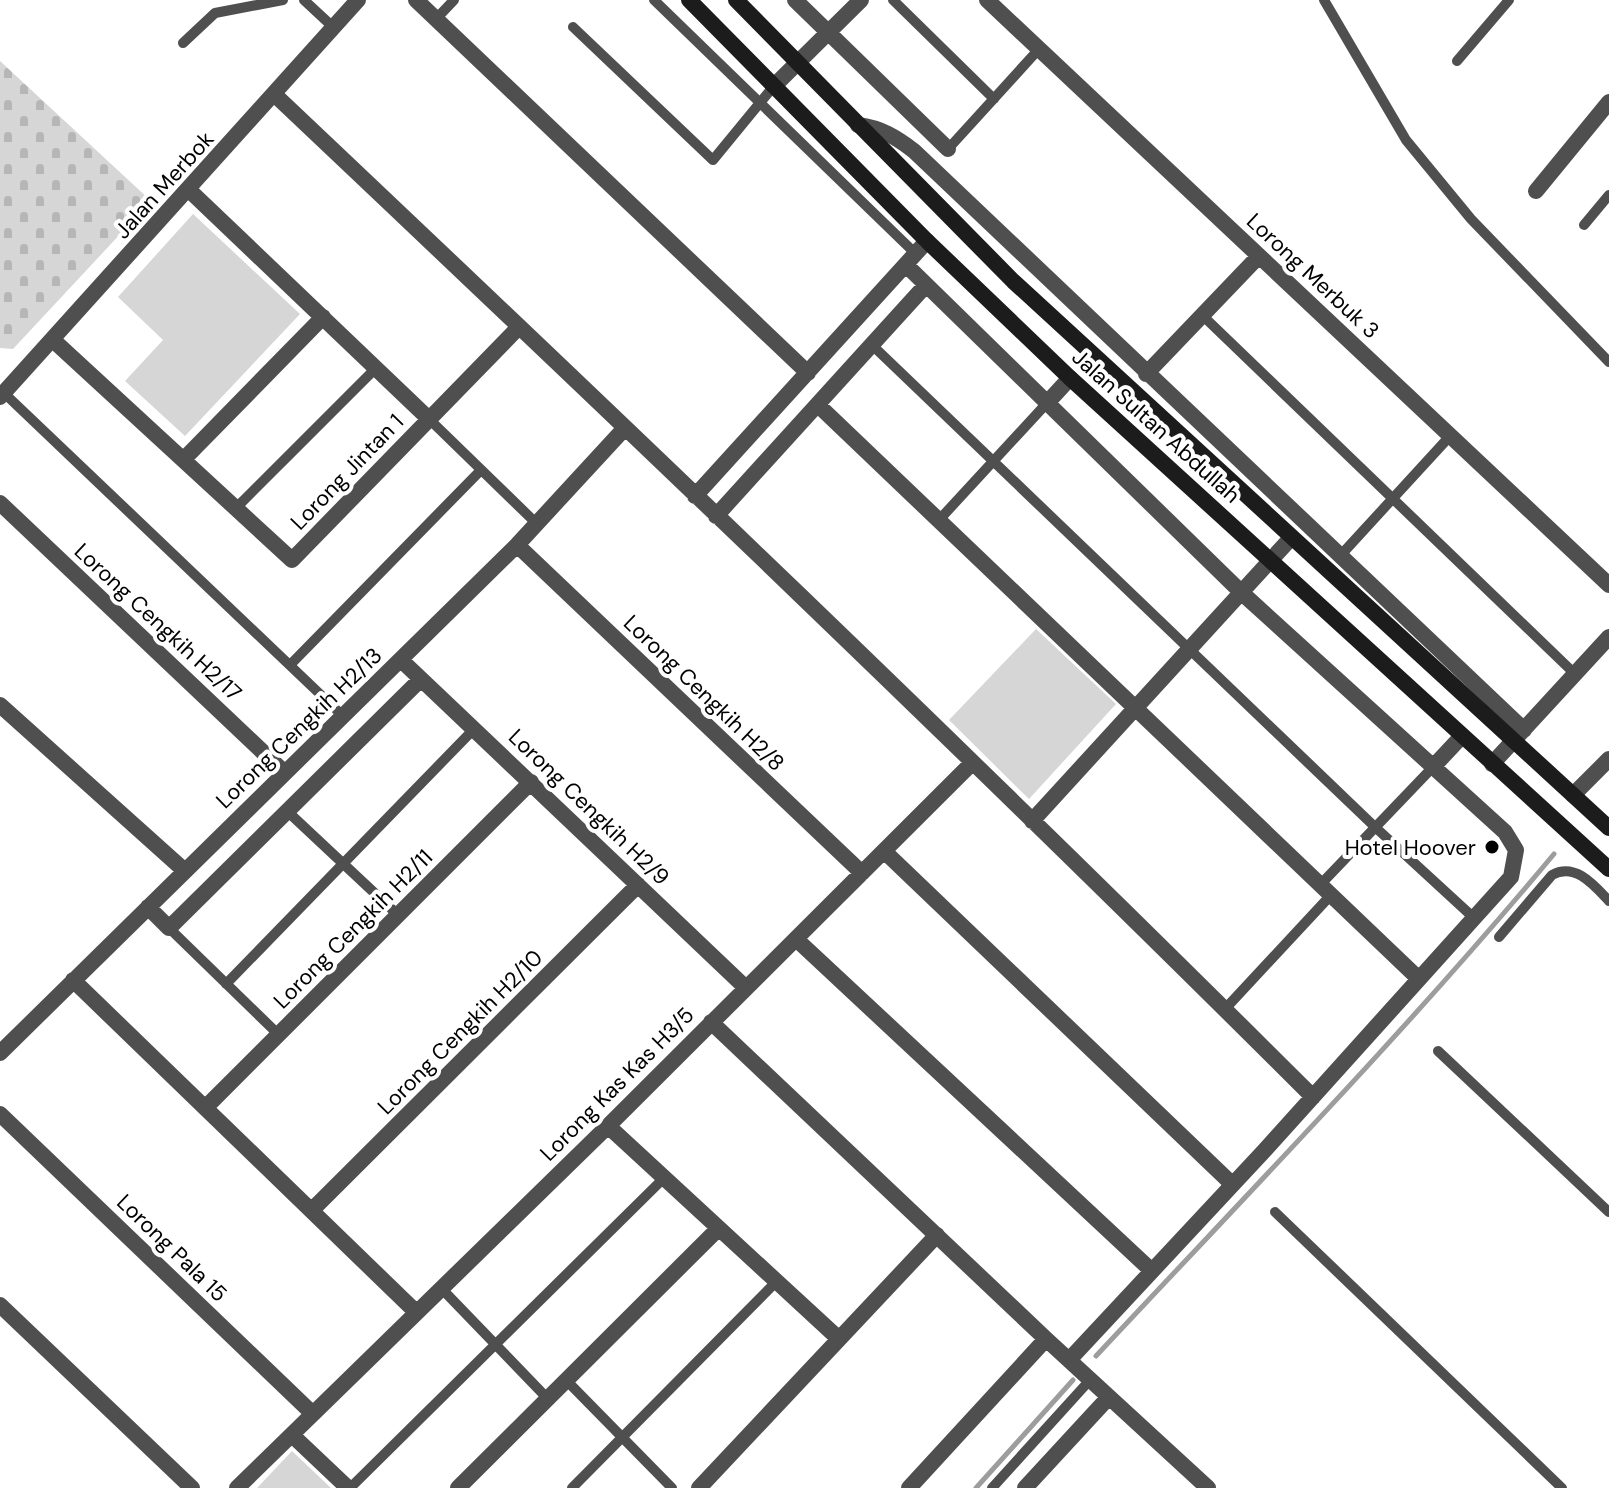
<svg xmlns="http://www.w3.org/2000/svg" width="1609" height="1488" font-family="'DM Sans',sans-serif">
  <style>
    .green { fill: #d6d6d6 }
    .cemetery { fill: url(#cemetery-stones) }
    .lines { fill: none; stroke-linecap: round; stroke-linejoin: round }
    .stream { stroke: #9d9d9d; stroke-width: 5 }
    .service { stroke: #4f4f4f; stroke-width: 10 }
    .minor { stroke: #4f4f4f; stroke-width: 16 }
    .tertiary { stroke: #4f4f4f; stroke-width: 16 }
    .secondary { stroke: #1c1c1c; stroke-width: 16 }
    .poi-dot { fill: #000; stroke: #fff; stroke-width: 3 }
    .labels { text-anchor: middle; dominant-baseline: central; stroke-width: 8; stroke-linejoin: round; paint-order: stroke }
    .street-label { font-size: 22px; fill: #000; stroke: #fff }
    .poi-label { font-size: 22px; fill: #000; stroke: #fff; text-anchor: end }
  </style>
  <defs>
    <pattern id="cemetery-stones" width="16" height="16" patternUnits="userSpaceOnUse" patternTransform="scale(2)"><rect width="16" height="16" fill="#d6d6d6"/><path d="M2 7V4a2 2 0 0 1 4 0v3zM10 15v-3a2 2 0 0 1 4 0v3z" fill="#b6b6b6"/></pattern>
  </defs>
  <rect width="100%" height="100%" fill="#fff"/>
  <path class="green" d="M 193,214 L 300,314 L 185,436 L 125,381 L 163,340 L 118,297 Z
    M 1036,629 L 1116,704 L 1029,799 L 949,720 Z
    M 292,1451 L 331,1488 L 257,1488 Z"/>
  <path class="cemetery" d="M 0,61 L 151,201 L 13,349 L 0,348 Z"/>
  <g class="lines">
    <path class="stream" d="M 1096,1356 C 1251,1190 1409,1028 1554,854
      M 976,1488 L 1073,1380"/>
    <path class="service" d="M 304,0 L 333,27
      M 654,0 L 916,254
      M 893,0 L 994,99
      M 1324,0 L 1406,140 L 1471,219 L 1609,362
      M 436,19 L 454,0
      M 573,27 L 713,160 L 773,87
      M 183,43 L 215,13 L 283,0
      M 1457,61 L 1509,0
      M 948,149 L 1039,49
      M 1584,225 L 1609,195
      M 1202,315 L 1575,674
      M 872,345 L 1375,827 L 1474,918
      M 4,393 L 343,716
      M 429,419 L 537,524
      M 236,508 L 376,368
      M 939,520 L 1047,403
      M 1340,556 L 1451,435
      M 290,665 L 481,470
      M 287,811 L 398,915
      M 1320,885 L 1433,767
      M 169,928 L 278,1034
      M 1499,937 L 1552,875 C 1575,862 1594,885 1609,901
      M 226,984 L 474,729
      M 1225,1009 L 1331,895
      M 1438,1051 L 1609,1212
      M 1275,1212 L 1562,1488
      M 441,1288 L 548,1399
      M 566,1380 L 672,1488
      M 350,1488 L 664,1178
      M 572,1488 L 776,1282
      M 992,1488 L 1090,1380"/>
    <path class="minor" d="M 416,0 L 808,373
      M 795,0 L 948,149
      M 987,0 L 1609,585
      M 773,87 L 861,0
      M 274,94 C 624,425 972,757 1313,1097
      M 858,125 C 881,128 896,137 914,151 L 1524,730
      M 189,190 L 429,419
      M 1536,191 L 1609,102
      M 906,265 L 1242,593 L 1505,832 L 1516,850 L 1511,877 L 1264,1151 L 1069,1360
      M 53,340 L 292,560 L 518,328
      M 1146,374 L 1259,256
      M 1047,403 L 1070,378
      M 818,405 L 1419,979
      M 184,459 L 323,317
      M 695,496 L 927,241
      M 0,503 L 285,773
      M 716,516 L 926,285
      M 517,545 L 862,873
      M 401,660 L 746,988
      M 0,705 L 185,871
      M 1492,764 L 1609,637
      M 1433,767 L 1462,736
      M 1573,795 L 1609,759
      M 1032,821 L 1291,538
      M 885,852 L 1232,1184
      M 148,907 L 169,928 L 421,679
      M 796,939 L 1152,1271
      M 73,980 L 416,1312
      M 711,1022 L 1046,1339 L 1208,1488
      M 0,1053 L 517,545 L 624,429
      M 206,1107 L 531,782
      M 0,1114 L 313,1414
      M 608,1126 L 838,1338
      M 312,1210 L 638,885
      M 0,1305 L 192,1488
      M 292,1435 L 348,1488
      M 237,1488 L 608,1126 L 972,763
      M 458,1488 L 718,1229
      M 699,1488 L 937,1235
      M 909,1488 L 1046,1339
      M 1025,1488 L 1109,1397"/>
    <path class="tertiary" d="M 0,397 L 358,0"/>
    <path class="secondary" d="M 689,0 L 927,241 L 1070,378 L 1609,869
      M 736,0 L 1013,281 L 1609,828"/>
  </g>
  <circle class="poi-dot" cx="1492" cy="847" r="8"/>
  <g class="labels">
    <g class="street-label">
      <text transform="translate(164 185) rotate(-48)">Jalan Merbok</text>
      <text transform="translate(1313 276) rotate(43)">Lorong Merbuk 3</text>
      <text transform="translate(1156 426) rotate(42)">Jalan Sultan Abdullah</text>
      <text transform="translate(347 472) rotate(-46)">Lorong Jintan 1</text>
      <text transform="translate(158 622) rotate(43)">Lorong Cengkih H2/17</text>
      <text transform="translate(704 693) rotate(44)">Lorong Cengkih H2/8</text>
      <text transform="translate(299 728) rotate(-44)">Lorong Cengkih H2/13</text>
      <text transform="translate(589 807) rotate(44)">Lorong Cengkih H2/9</text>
      <text transform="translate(353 929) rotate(-45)">Lorong Cengkih H2/11</text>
      <text transform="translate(460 1032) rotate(-45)">Lorong Cengkih H2/10</text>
      <text transform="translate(617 1084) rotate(-45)">Lorong Kas Kas H3/5</text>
      <text transform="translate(172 1248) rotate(44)">Lorong Pala 15</text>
    </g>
    <g class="poi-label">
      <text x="1476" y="847">Hotel Hoover</text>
    </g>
  </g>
</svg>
